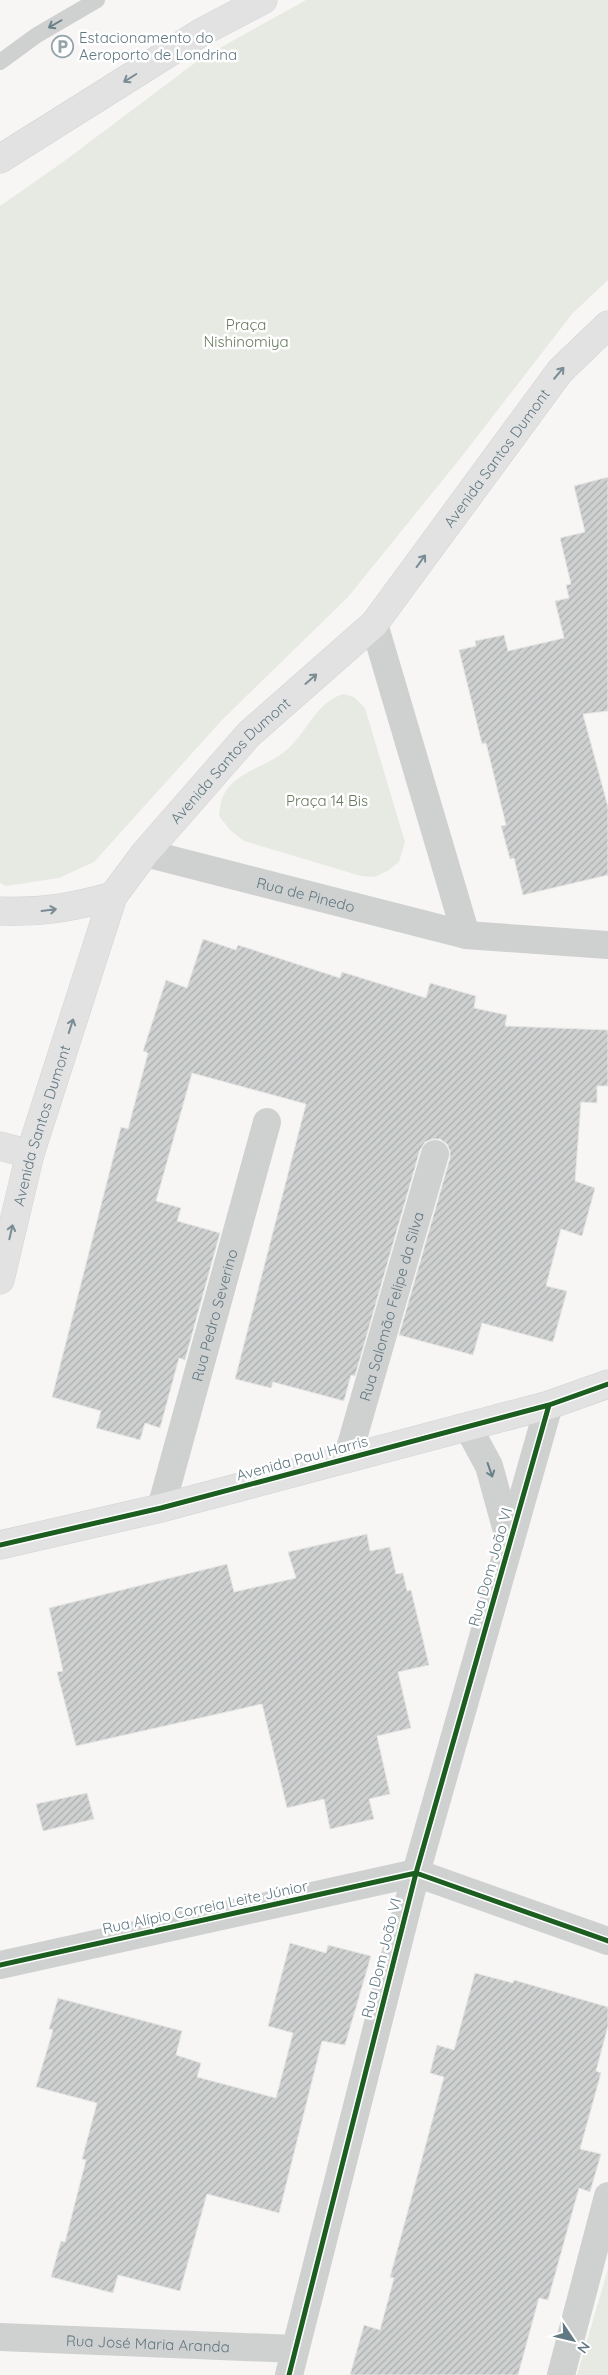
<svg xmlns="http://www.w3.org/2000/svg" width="608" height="2375" font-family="Quicksand,sans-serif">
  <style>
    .park { fill: #e7eae3 }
    .building { fill: url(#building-hatch); stroke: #e6e6e4 }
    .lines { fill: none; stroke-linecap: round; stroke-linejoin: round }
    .secondary-casing { stroke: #d0d3d4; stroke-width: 29 }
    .primary-casing { stroke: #d2d4d4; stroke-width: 29 }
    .lane { stroke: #cfd0d0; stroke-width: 16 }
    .street { stroke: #cfd0d0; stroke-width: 28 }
    .secondary { stroke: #e2e2e2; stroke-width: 28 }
    .primary { stroke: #e2e2e2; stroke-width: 28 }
    .cycleway-casing { stroke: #fff; stroke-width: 8 }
    .cycleway { stroke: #1b5e20; stroke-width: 5 }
    .oneway { stroke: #6b818a }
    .oneway2 { stroke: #7a8d95 }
    .labels { text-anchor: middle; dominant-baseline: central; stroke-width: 5; stroke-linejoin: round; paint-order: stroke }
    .poi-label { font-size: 15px; fill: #607882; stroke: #fff; text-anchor: start }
    .park-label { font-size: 15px; fill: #68795f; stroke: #fff }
    .street-label { font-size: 15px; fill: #607882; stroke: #fff }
  </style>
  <defs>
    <pattern id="building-hatch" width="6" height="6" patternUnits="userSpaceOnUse" patternTransform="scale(1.25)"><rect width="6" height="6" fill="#cfd1d1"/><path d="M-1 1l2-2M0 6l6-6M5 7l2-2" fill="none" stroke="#abaeaf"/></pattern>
  </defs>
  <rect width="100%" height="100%" fill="#f7f6f5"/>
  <path class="park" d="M 306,0 L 608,0 L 608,280 L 572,314 L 459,460 L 348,597 L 222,720 L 94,862 L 59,878 L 6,886 L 0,883 L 0,206 L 63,162 L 200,59 Z
    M 343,694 L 354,697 L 365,708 L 405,842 L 399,862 L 389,870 L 375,877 L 361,876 L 244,841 L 230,830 L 219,816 C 220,805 221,796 229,787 C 244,770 266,766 284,752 C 307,735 314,703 343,694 Z
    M 608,2269 L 608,2375 L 577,2375 Z"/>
  <path class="building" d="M 608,477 L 608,711 L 583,714 L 608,807 L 608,875 L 523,895 L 514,858 L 510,859 L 501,826 L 506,825 L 486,743 L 482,744 L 459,650 L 476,646 L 475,641 L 504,635 L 508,651 L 564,638 L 555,601 L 569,598 L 566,585 L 571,584 L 560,538 L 585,532 L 574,486 Z
    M 203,939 L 236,950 L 238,945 L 340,978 L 342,972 L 426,998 L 430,983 L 476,996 L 474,1008 L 507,1015 L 505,1026 L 608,1030 L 608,1086 L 597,1086 L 597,1103 L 581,1102 L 575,1181 L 595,1188 L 582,1236 L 561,1229 L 546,1286 L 567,1291 L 553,1342 L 482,1323 L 473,1355 L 399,1335 L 450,1158 L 450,1151 L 447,1144 L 440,1139 L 432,1139 L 425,1142 L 420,1150 L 355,1376 L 351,1375 L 344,1401 L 273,1382 L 271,1388 L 235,1379 L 306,1104 L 192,1073 L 156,1201 L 181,1208 L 177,1221 L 220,1233 L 185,1360 L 179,1358 L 160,1428 L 145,1423 L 140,1440 L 96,1428 L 101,1411 L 52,1397 L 121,1127 L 128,1129 L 148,1053 L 143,1051 L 166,980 L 187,988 Z
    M 367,1534 L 370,1551 L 390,1547 L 396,1574 L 403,1573 L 407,1591 L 411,1590 L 429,1665 L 398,1672 L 411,1728 L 377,1736 L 390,1794 L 369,1799 L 374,1819 L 330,1829 L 324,1799 L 287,1808 L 262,1704 L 76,1746 L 57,1672 L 63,1671 L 49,1608 L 227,1564 L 234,1592 L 296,1578 L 288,1552 Z
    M 87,1793 L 94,1819 L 43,1831 L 36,1804 Z
    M 290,1943 L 326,1953 L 328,1945 L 371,1956 L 345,2045 L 322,2041 L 279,2213 L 207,2194 L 180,2291 L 118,2275 L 113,2293 L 51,2277 L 61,2241 L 65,2242 L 86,2160 L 82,2159 L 97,2103 L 36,2087 L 53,2030 L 49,2029 L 58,1998 L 182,2031 L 176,2055 L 201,2063 L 197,2077 L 276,2098 L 293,2033 L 268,2026 Z
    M 475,1973 L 513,1983 L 514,1980 L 608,2007 L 608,2026 L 596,2071 L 601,2073 L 580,2149 L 601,2154 L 590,2192 L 579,2188 L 548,2300 L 539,2298 L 518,2375 L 350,2375 L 364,2325 L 380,2330 L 394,2278 L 390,2277 L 444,2077 L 430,2073 L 437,2045 L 454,2050 Z"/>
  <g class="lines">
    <defs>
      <path id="secondary" d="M 0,1545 L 161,1508 L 549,1405 L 608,1384"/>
      <g id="primary">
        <path d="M 0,159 L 202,32 L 263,0"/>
        <path d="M 0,911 C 42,913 73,907 113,896"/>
        <path d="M 0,1146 L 30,1154"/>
        <path id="s5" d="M 0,1280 L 30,1154 L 113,896 L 145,853 L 249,734 L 374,624 L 560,371 L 608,325"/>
      </g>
    </defs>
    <use href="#secondary" class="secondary-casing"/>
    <use href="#primary" class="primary-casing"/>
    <path class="lane" d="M 0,62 L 37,35 L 97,0"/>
    <g class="street">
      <path d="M 374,624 L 466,935"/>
      <path id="s1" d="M 145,853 L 466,935 L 608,945"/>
      <path d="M 468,1427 L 489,1466 L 510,1542"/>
      <path id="s2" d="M 347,1459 L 435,1154"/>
      <path id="s3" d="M 161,1508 L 267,1122"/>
      <path d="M 0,1965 L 416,1873 L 608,1941"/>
      <path id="s4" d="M 0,2337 L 295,2349"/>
      <path d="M 289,2375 L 416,1873 L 549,1405"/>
      <path d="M 561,2375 L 608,2196"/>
    </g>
    <use href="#secondary" class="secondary"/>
    <use href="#primary" class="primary"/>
    <defs>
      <path id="cycleway" d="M 0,1545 L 161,1508 L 549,1405 L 608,1384
        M 0,1965 L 416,1873 L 608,1941
        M 289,2375 L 416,1873 L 549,1405"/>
    </defs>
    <use href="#cycleway" class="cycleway-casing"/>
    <use href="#cycleway" class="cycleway"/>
  </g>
  <defs><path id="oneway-shaft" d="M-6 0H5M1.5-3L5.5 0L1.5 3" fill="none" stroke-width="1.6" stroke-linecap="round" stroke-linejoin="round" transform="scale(1.25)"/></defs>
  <g class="oneway">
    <use href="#oneway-shaft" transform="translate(55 24) rotate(150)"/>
    <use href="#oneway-shaft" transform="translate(490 1470) rotate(71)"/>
  </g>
  <g class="oneway2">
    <use href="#oneway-shaft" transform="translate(130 78) rotate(148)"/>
    <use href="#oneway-shaft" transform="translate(559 373) rotate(-50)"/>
    <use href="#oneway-shaft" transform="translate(421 561) rotate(-54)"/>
    <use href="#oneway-shaft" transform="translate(311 679) rotate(-41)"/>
    <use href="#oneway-shaft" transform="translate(49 910) rotate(-7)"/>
    <use href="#oneway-shaft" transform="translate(71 1026) rotate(-72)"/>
    <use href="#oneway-shaft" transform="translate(11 1232) rotate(-77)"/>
  </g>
  <defs>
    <symbol id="parking-ring" viewBox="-11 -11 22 22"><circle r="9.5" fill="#fff" stroke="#95a4aa" stroke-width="1.5"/><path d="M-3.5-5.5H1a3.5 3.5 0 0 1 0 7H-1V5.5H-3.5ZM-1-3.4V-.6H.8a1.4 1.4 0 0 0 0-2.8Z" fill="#95a4aa"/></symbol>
  </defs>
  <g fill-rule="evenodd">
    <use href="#parking-ring" x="50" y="34" width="25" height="25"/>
  </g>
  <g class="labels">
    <g class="poi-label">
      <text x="79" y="37">Estacionamento do<tspan x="79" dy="17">Aeroporto de Londrina</tspan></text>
    </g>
    <g class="park-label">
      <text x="246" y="324">Praça<tspan x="246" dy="17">Nishinomiya</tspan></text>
      <text x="327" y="800">Praça 14 Bis</text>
    </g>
    <g class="street-label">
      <text stroke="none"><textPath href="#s5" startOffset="985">Avenida Santos Dumont</textPath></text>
      <text stroke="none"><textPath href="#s5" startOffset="580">Avenida Santos Dumont</textPath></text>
      <text stroke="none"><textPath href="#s1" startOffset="166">Rua de Pinedo</textPath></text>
      <text stroke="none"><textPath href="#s5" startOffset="160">Avenida Santos Dumont</textPath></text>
      <text stroke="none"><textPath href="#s2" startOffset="159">Rua Salomão Felipe da Silva</textPath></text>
      <text stroke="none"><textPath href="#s3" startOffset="200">Rua Pedro Severino</textPath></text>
      <text transform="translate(302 1458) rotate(-15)">Avenida Paul Harris</text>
      <text transform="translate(490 1567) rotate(-74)">Rua Dom João VI</text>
      <text transform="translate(205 1907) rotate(-12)">Rua Alípio Correia Leite Júnior</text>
      <text transform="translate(381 1958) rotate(-76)">Rua Dom João VI</text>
      <text stroke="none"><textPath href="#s4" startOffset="148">Rua José Maria Aranda</textPath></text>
    </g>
  </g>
  <g transform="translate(573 2340) rotate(125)" stroke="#ffffff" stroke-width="4" paint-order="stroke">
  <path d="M0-4L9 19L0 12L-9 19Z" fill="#607882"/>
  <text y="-8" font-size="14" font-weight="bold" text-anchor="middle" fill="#607882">N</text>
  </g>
</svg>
